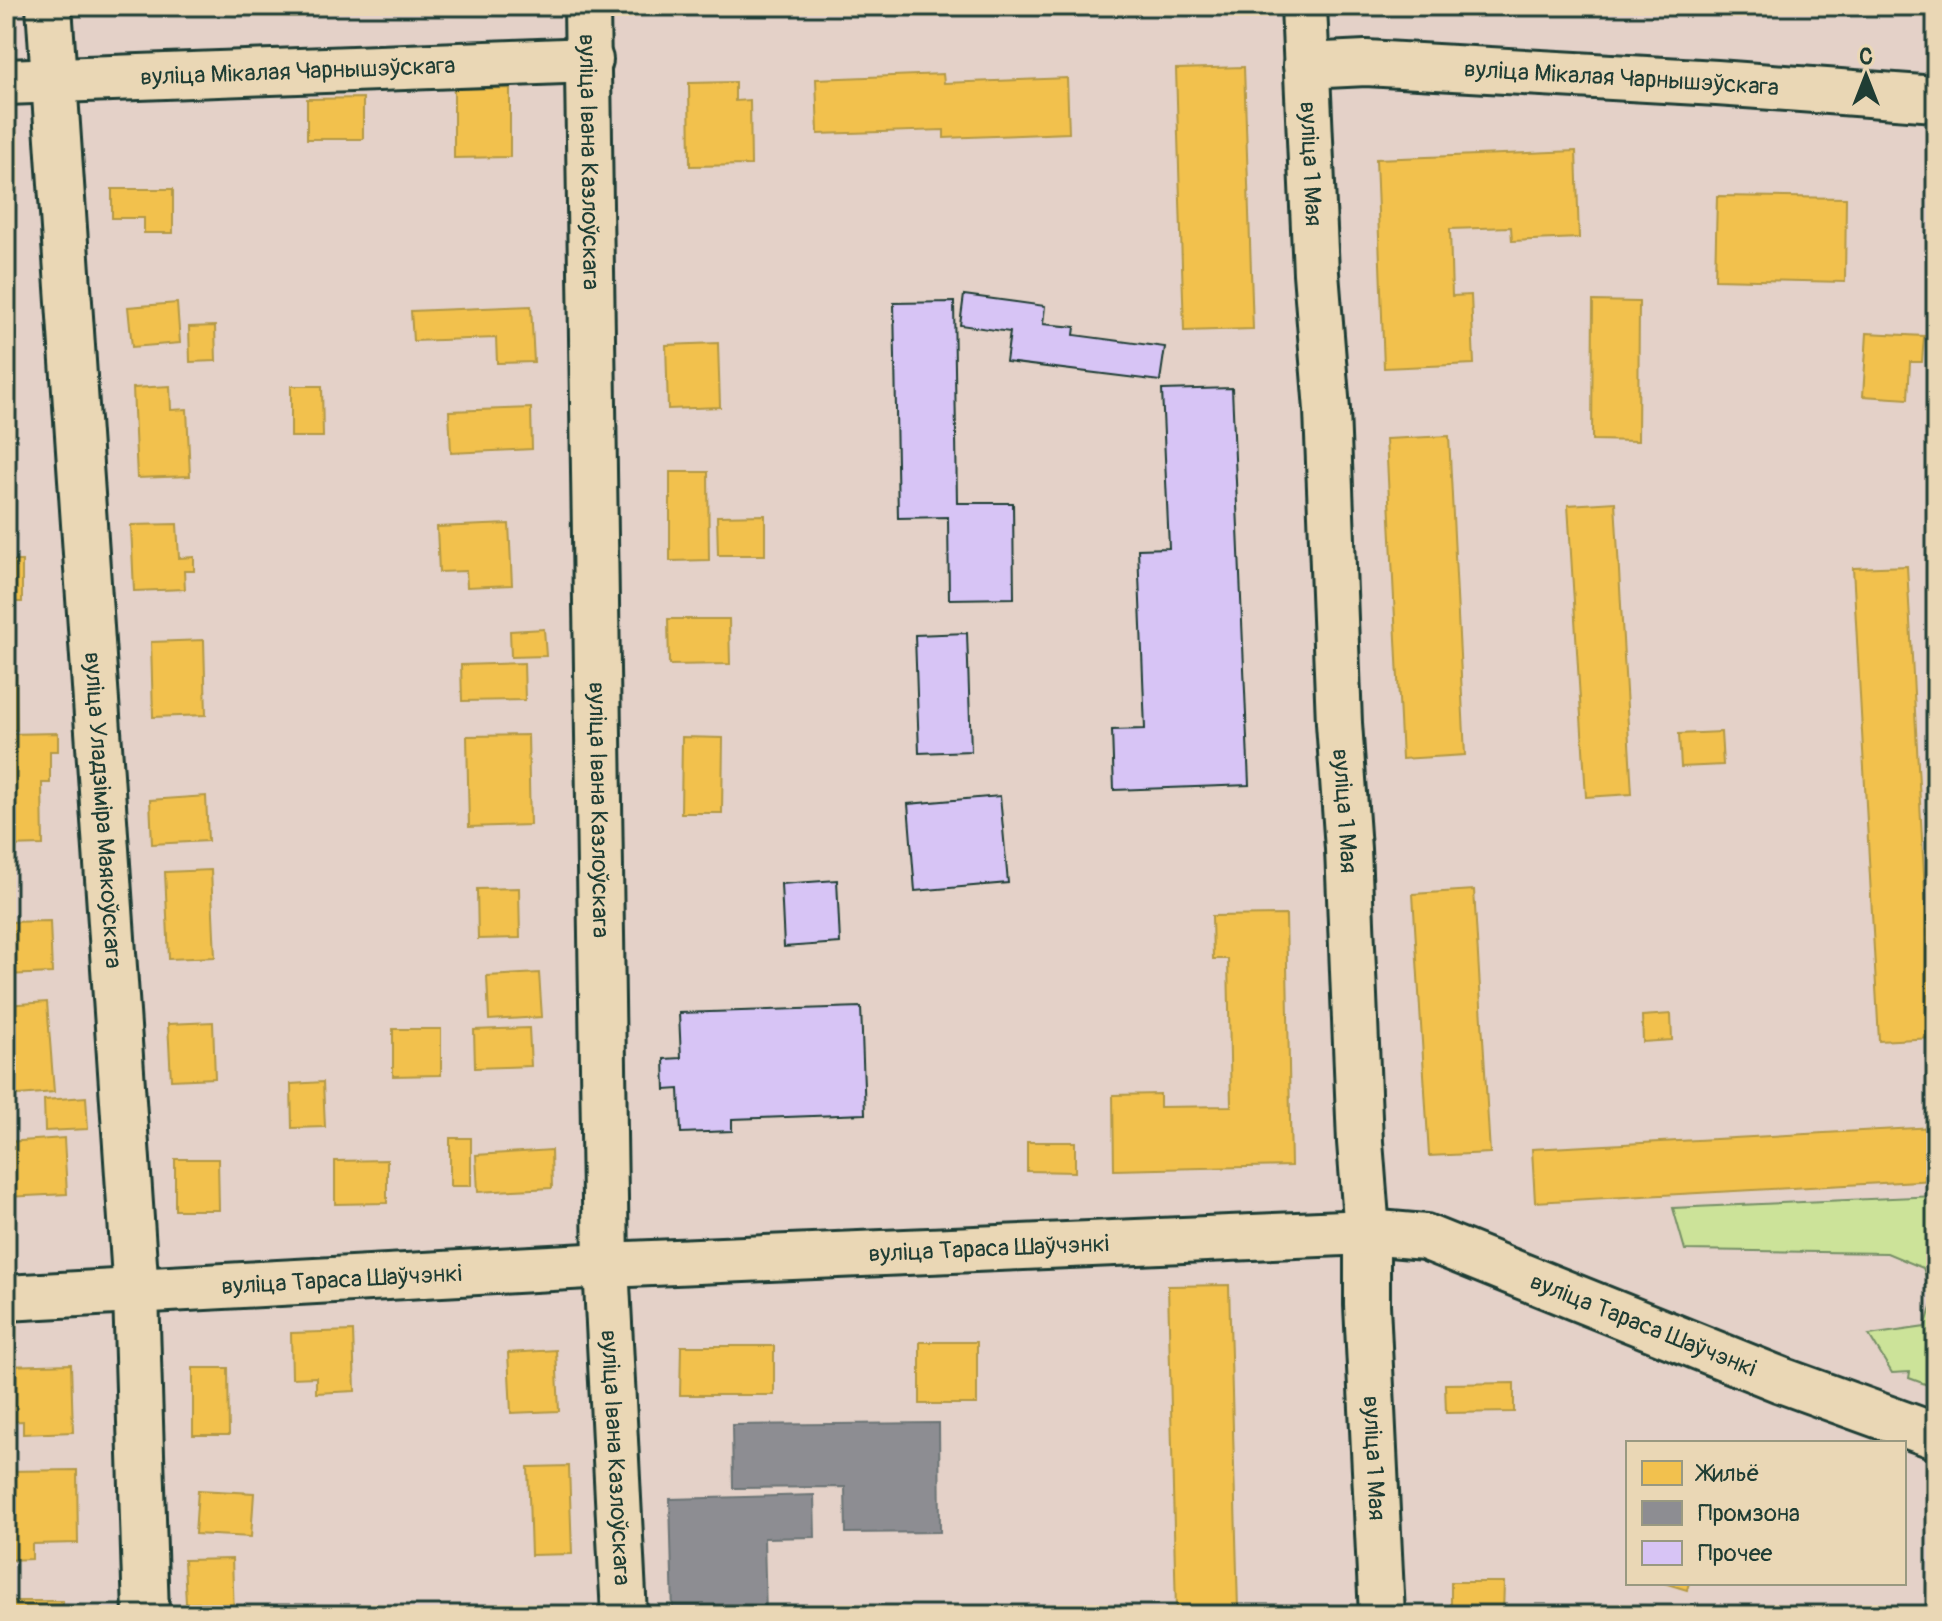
<svg xmlns="http://www.w3.org/2000/svg" width="1942" height="1621" font-family="Pangolin,sans-serif">
  <style>
    .green { fill: #cce399; stroke: #769066; stroke-width: 2 }
    .homes { fill: #f2c14e; stroke: #b39946; stroke-width: 2 }
    .industry { fill: #8d8d92; stroke: #6c7576; stroke-width: 2 }
    .building { fill: #d7c4f5; stroke: #1f3d34; stroke-width: 2 }
    .lines { fill: none; stroke-linecap: round; stroke-linejoin: round }
    .minor-casing { stroke: #1f3d34; stroke-width: 50 }
    .minor { stroke: #ead7b5; stroke-width: 44 }
    .labels { text-anchor: middle; dominant-baseline: central; stroke-width: 8; stroke-linejoin: round; paint-order: stroke }
    .street-label { font-size: 24px; fill: #1f3d34; stroke: #ead7b5 }
  </style>
  <rect width="100%" height="100%" fill="#e4d1c8"/>
  <filter id="ink" filterUnits="userSpaceOnUse"><feTurbulence type="fractalNoise" baseFrequency=".0125" numOctaves="2"/><feDisplacementMap in="SourceGraphic" scale="16" xChannelSelector="R" yChannelSelector="G"/><feConvolveMatrix kernelMatrix="1 2 1 2 8 2 1 2 1" color-interpolation-filters="sRGB"/></filter>
  <g filter="url(#ink)">
    <path class="green" d="M 1936,1196 L 1936,1388 L 1909,1378 L 1910,1372 L 1892,1373 L 1869,1335 L 1925,1327 L 1934,1298 L 1923,1268 L 1887,1253 L 1685,1250 L 1673,1208 Z"/>
    <path class="homes" d="M 105,6 L 162,6 L 162,9 L 105,12 Z
      M 1244,67 L 1253,329 L 1184,331 L 1176,69 Z
      M 943,74 L 944,83 L 1067,78 L 1069,133 L 944,138 L 944,130 L 818,134 L 816,79 Z
      M 735,82 L 735,101 L 750,100 L 751,165 L 690,166 L 689,83 Z
      M 510,88 L 510,157 L 454,158 L 454,89 Z
      M 363,98 L 363,139 L 307,139 L 307,99 Z
      M 1576,151 L 1579,238 L 1512,241 L 1511,227 L 1450,229 L 1452,296 L 1471,295 L 1474,364 L 1384,368 L 1376,159 Z
      M 112,189 L 173,189 L 173,233 L 144,233 L 144,218 L 112,218 Z
      M 1717,196 L 1846,198 L 1845,282 L 1715,279 Z
      M 1593,301 L 1639,302 L 1638,441 L 1592,440 Z
      M 177,303 L 180,343 L 132,347 L 128,307 Z
      M 531,306 L 534,362 L 497,363 L 496,338 L 413,341 L 411,311 Z
      M 215,326 L 216,361 L 190,362 L 189,327 Z
      M 1867,333 L 1924,336 L 1922,362 L 1910,362 L 1908,399 L 1863,396 Z
      M 718,343 L 720,407 L 668,409 L 666,345 Z
      M 170,386 L 171,410 L 187,409 L 190,476 L 137,478 L 133,388 Z
      M 291,386 L 322,386 L 323,437 L 291,437 Z
      M 531,408 L 532,449 L 451,453 L 449,411 Z
      M 1449,436 L 1465,755 L 1402,759 L 1386,439 Z
      M 670,472 L 708,472 L 709,560 L 670,561 Z
      M 1615,502 L 1632,794 L 1586,797 L 1568,505 Z
      M 765,515 L 765,555 L 718,555 L 717,516 Z
      M 177,524 L 179,558 L 194,557 L 194,571 L 184,571 L 185,589 L 134,591 L 131,525 Z
      M 509,524 L 512,585 L 467,587 L 466,571 L 439,572 L 437,527 Z
      M 6,561 L 22,561 L 22,602 L 6,602 Z
      M 1907,566 L 1933,1038 L 1879,1041 L 1853,568 Z
      M 668,619 L 729,619 L 730,664 L 669,665 Z
      M 544,629 L 546,656 L 511,657 L 510,631 Z
      M 204,640 L 206,715 L 153,717 L 151,642 Z
      M 524,663 L 525,700 L 462,701 L 461,665 Z
      M 6,672 L 16,672 L 17,730 L 6,730 Z
      M 1721,732 L 1723,765 L 1681,767 L 1679,734 Z
      M 58,733 L 58,751 L 50,751 L 50,783 L 42,783 L 43,845 L 6,846 L 6,734 Z
      M 528,735 L 530,825 L 469,827 L 467,736 Z
      M 682,737 L 723,738 L 722,813 L 681,813 Z
      M 206,796 L 208,841 L 152,844 L 150,800 Z
      M 211,870 L 215,957 L 169,959 L 165,872 Z
      M 519,888 L 520,938 L 478,939 L 477,889 Z
      M 1474,890 L 1490,1153 L 1429,1156 L 1413,894 Z
      M 1286,915 L 1291,1166 L 1114,1170 L 1113,1095 L 1160,1094 L 1160,1107 L 1231,1106 L 1228,959 L 1213,959 L 1212,916 Z
      M 50,921 L 52,973 L 6,975 L 6,922 Z
      M 539,973 L 542,1017 L 489,1020 L 487,976 Z
      M 47,1002 L 54,1092 L 6,1096 L 6,1005 Z
      M 1671,1014 L 1672,1040 L 1643,1042 L 1642,1016 Z
      M 213,1022 L 215,1078 L 171,1080 L 168,1024 Z
      M 529,1028 L 531,1066 L 475,1068 L 474,1030 Z
      M 393,1029 L 441,1029 L 441,1075 L 393,1076 Z
      M 323,1082 L 325,1127 L 292,1128 L 291,1084 Z
      M 86,1097 L 88,1129 L 45,1131 L 44,1100 Z
      M 1934,1127 L 1936,1180 L 1535,1202 L 1532,1149 Z
      M 64,1138 L 67,1194 L 6,1197 L 6,1142 Z
      M 450,1138 L 471,1138 L 471,1186 L 450,1186 Z
      M 1027,1142 L 1075,1142 L 1075,1172 L 1027,1171 Z
      M 551,1150 L 552,1188 L 478,1192 L 476,1155 Z
      M 175,1159 L 218,1159 L 219,1210 L 175,1210 Z
      M 387,1160 L 387,1203 L 335,1204 L 335,1161 Z
      M 1229,1285 L 1238,1609 L 1176,1611 L 1168,1286 Z
      M 353,1331 L 355,1391 L 316,1393 L 316,1377 L 292,1378 L 291,1333 Z
      M 920,1342 L 977,1342 L 977,1404 L 920,1404 Z
      M 681,1346 L 774,1346 L 774,1395 L 680,1395 Z
      M 556,1350 L 559,1411 L 511,1413 L 508,1353 Z
      M 71,1364 L 73,1432 L 23,1434 L 23,1421 L 6,1422 L 6,1366 Z
      M 193,1368 L 228,1368 L 229,1435 L 193,1435 Z
      M 1514,1383 L 1514,1412 L 1446,1413 L 1445,1384 Z
      M 569,1466 L 572,1554 L 531,1555 L 528,1467 Z
      M 77,1470 L 78,1543 L 32,1544 L 32,1559 L 6,1560 L 6,1471 Z
      M 198,1490 L 254,1493 L 251,1537 L 195,1534 Z
      M 232,1559 L 234,1615 L 199,1615 L 199,1603 L 186,1604 L 184,1560 Z
      M 1451,1582 L 1504,1582 L 1503,1615 L 1451,1615 Z
      M 1664,1583 L 1689,1583 L 1687,1590 Z
      M 6,1601 L 63,1601 L 62,1615 L 6,1615 Z"/>
    <path class="industry" d="M 939,1423 L 940,1532 L 846,1533 L 845,1487 L 733,1488 L 732,1425 Z
      M 814,1495 L 815,1537 L 764,1538 L 766,1615 L 673,1615 L 670,1499 Z"/>
    <path class="building" d="M 964,295 L 1045,306 L 1043,324 L 1075,327 L 1074,335 L 1165,347 L 1160,381 L 1006,362 L 1010,332 L 960,325 Z
      M 954,302 L 957,503 L 1013,503 L 1014,598 L 949,599 L 948,517 L 898,518 L 894,303 Z
      M 1232,388 L 1249,785 L 1114,790 L 1112,730 L 1145,729 L 1138,549 L 1169,548 L 1162,390 Z
      M 967,633 L 971,751 L 919,753 L 915,635 Z
      M 1000,796 L 1008,883 L 915,891 L 908,804 Z
      M 837,880 L 840,943 L 784,947 L 781,884 Z
      M 861,1007 L 865,1114 L 732,1119 L 732,1131 L 681,1133 L 679,1089 L 665,1090 L 664,1059 L 681,1058 L 679,1013 Z"/>
    <g class="lines">
      <defs>
        <g id="minor">
          <path id="s1" d="M 49,6 L 136,1293 L 146,1615"/>
          <path id="s2" d="M 587,6 L 606,1265 L 624,1615"/>
          <path id="s3" d="M 1304,6 L 1316,273 L 1327,410 L 1339,723 L 1348,849 L 1360,1142 L 1367,1232 L 1367,1305 L 1382,1615"/>
          <path id="s4" d="M 1306,66 L 1366,63 L 1717,83 L 1936,99"/>
          <path id="s5" d="M 6,82 L 590,60"/>
          <path id="s6" d="M 6,1298 L 606,1265 L 1367,1232 L 1425,1237 L 1781,1380 L 1936,1436"/>
        </g>
      </defs>
      <use href="#minor" class="minor-casing"/>
      <use href="#minor" class="minor"/>
    </g>
  </g>
  <g class="labels">
    <g class="street-label">
      <text stroke="none"><textPath href="#s5" startOffset="292">вуліца Мікалая Чарнышэўскага</textPath></text>
      <text stroke="none"><textPath href="#s4" startOffset="316">вуліца Мікалая Чарнышэўскага</textPath></text>
      <text stroke="none"><textPath href="#s2" startOffset="156">вуліца Івана Казлоўскага</textPath></text>
      <text stroke="none"><textPath href="#s3" startOffset="158">вуліца 1 Мая</textPath></text>
      <text stroke="none"><textPath href="#s1" startOffset="806">вуліца Уладзіміра Маякоўскага</textPath></text>
      <text stroke="none"><textPath href="#s3" startOffset="806">вуліца 1 Мая</textPath></text>
      <text stroke="none"><textPath href="#s2" startOffset="804">вуліца Івана Казлоўскага</textPath></text>
      <text stroke="none"><textPath href="#s6" startOffset="984">вуліца Тараса Шаўчэнкі</textPath></text>
      <text stroke="none"><textPath href="#s6" startOffset="336">вуліца Тараса Шаўчэнкі</textPath></text>
      <text stroke="none"><textPath href="#s6" startOffset="1656">вуліца Тараса Шаўчэнкі</textPath></text>
      <text stroke="none"><textPath href="#s2" startOffset="1452">вуліца Івана Казлоўскага</textPath></text>
      <text stroke="none"><textPath href="#s3" startOffset="1454">вуліца 1 Мая</textPath></text>
    </g>
  </g>
  <rect width="1942" height="1621" fill="none" stroke="#ead7b5" stroke-width="32"/>
  <rect x="16" y="16" width="1910" height="1589" fill="none" stroke="#1f3d34" stroke-width="3" filter="url(#ink)"/>
  <rect x="1626" y="1441" width="280" height="144" fill="#ead7b5" stroke="#999981" stroke-width="2"/>
  <rect x="1642" y="1461" width="40" height="24" fill="#f2c14e" stroke="#999981" stroke-width="2"/>
  <text x="1698" y="1481" font-size="24" fill="#1f3d34">Жильё</text>
  <rect x="1642" y="1501" width="40" height="24" fill="#8d8d92" stroke="#999981" stroke-width="2"/>
  <text x="1698" y="1521" font-size="24" fill="#1f3d34">Промзона</text>
  <rect x="1642" y="1541" width="40" height="24" fill="#d7c4f5" stroke="#999981" stroke-width="2"/>
  <text x="1698" y="1561" font-size="24" fill="#1f3d34">Прочее</text>
  <g transform="translate(1866 76)" stroke="#ead7b5" stroke-width="6" paint-order="stroke">
  <path d="M0-6L14 30L0 20L-14 30Z" fill="#1f3d34"/>
  <text y="-12" font-size="22" font-weight="bold" text-anchor="middle" fill="#1f3d34">С</text>
  </g>
</svg>
